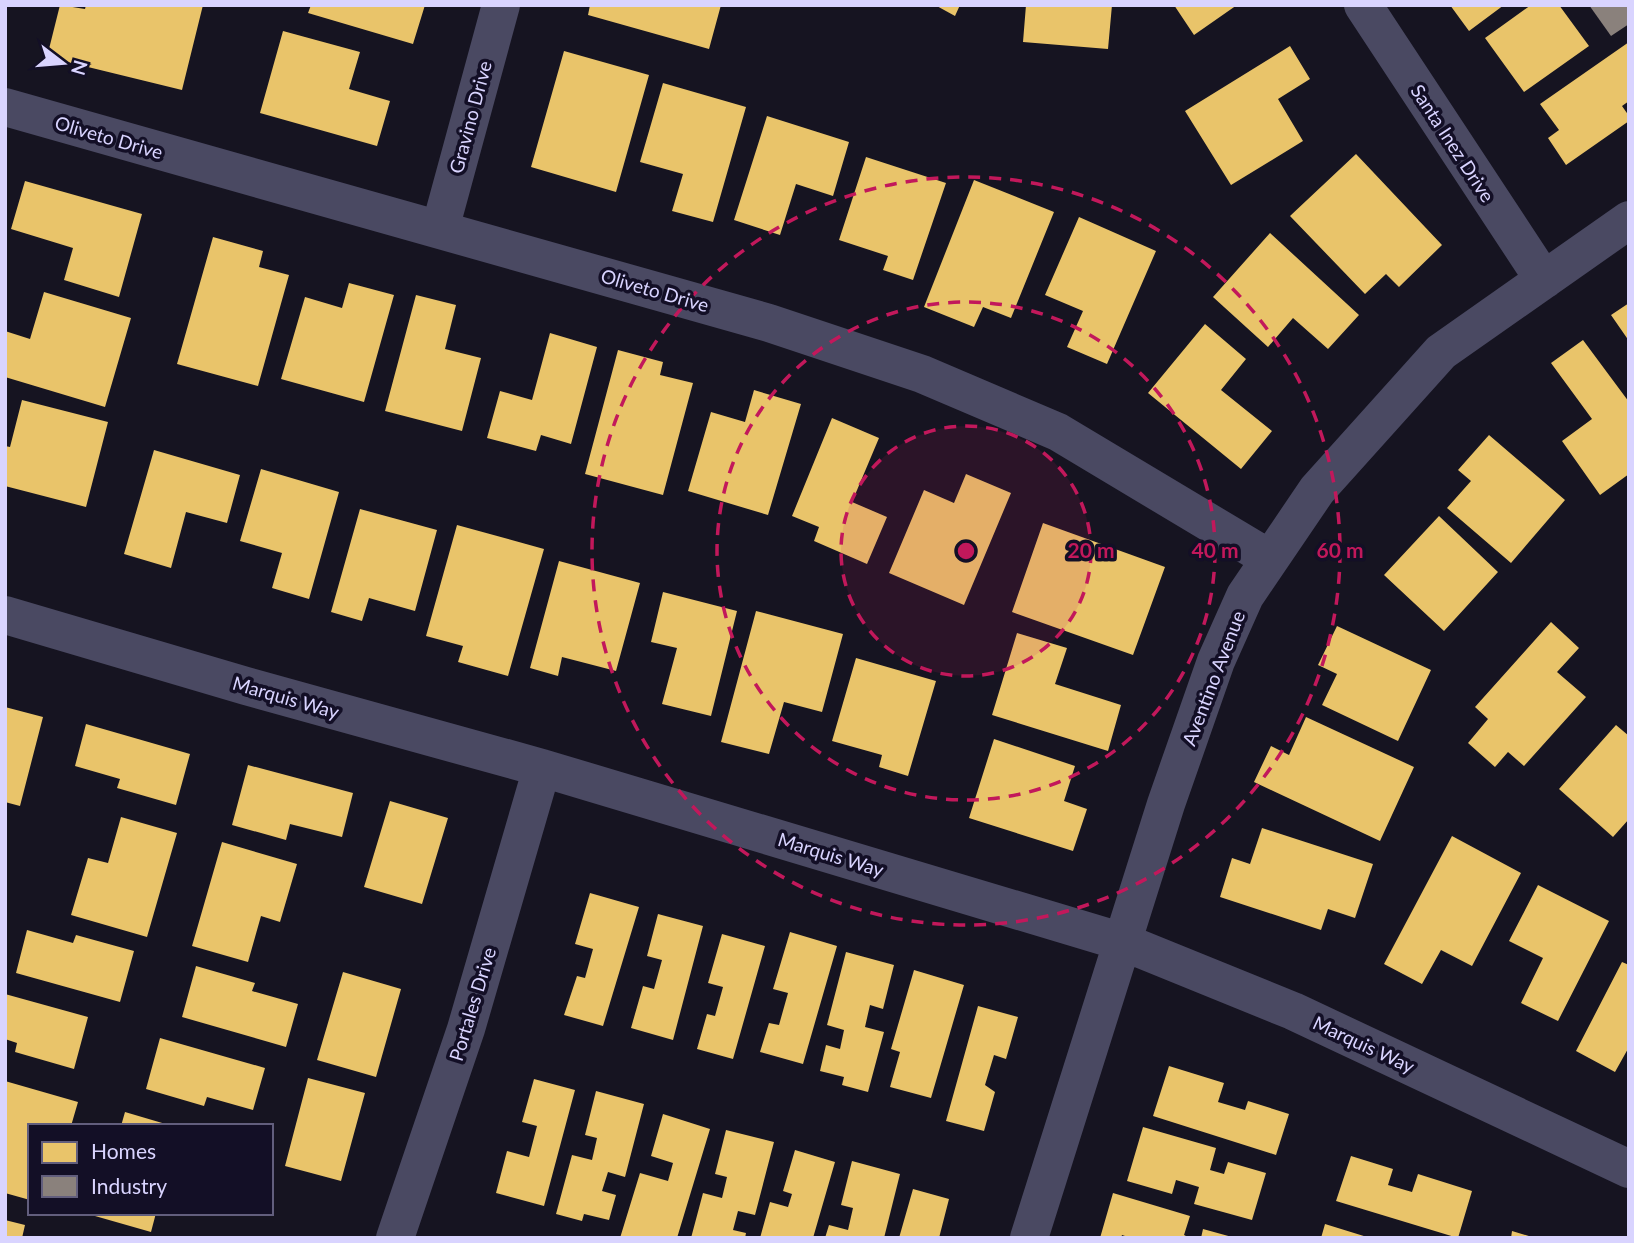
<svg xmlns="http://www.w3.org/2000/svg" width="1634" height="1243" font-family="Lato,sans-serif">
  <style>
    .homes { fill: #e9c46a }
    .industry { fill: #8a817c }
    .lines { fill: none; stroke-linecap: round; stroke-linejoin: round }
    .minor { stroke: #4a4962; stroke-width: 38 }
    .ring { fill: none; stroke: #c2185b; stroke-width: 3.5; stroke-dasharray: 12 9 }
    .labels { text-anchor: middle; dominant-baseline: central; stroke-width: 7; stroke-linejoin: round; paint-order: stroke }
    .street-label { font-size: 19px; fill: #d9d4ff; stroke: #130f26 }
    .centre { fill: #c2185b; stroke: #130f26; stroke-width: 3.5 }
    .ring-label { font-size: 21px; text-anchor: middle; font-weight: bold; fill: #c2185b; stroke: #130f26; stroke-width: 7; stroke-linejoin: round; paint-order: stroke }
  </style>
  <rect width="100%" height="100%" fill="#161421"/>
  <path class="homes" d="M 60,5 L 85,9 L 86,5 L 203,5 L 182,90 L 47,57 Z
    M 311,5 L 425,5 L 413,44 L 308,13 Z
    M 590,5 L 721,5 L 709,49 L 588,15 Z
    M 935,5 L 960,5 L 955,16 Z
    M 1026,5 L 1112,5 L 1108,49 L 1023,42 Z
    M 1174,5 L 1237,5 L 1194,35 Z
    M 1450,5 L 1504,5 L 1469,31 Z
    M 1531,5 L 1559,5 L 1589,46 L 1524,92 L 1485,38 Z
    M 283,31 L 360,52 L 349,89 L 390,101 L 377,146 L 260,113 Z
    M 1629,42 L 1629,101 L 1622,106 L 1629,116 L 1629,121 L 1566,165 L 1548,138 L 1559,130 L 1540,104 Z
    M 1290,46 L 1310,79 L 1278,99 L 1303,141 L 1231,185 L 1185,111 Z
    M 564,51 L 649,75 L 616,192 L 531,167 Z
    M 663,83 L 746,107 L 713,222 L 672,211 L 683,174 L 640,162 Z
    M 767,116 L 849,142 L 833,196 L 796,184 L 780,235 L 734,220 Z
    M 1356,154 L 1442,245 L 1399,287 L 1386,274 L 1365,294 L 1290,216 Z
    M 866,157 L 946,183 L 913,280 L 883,270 L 888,256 L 839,240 Z
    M 974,180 L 1054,212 L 1011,318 L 983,307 L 974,327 L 924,307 Z
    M 25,181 L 142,214 L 119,297 L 64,280 L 73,248 L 11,229 Z
    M 1079,217 L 1156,251 L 1107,364 L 1067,347 L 1083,311 L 1045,295 Z
    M 1270,233 L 1359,315 L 1328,349 L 1293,318 L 1268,347 L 1213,297 Z
    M 213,237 L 263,251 L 259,267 L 289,275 L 258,386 L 177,364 Z
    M 349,283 L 394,295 L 364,402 L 281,379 L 305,297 L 342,308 Z
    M 44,292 L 131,318 L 105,407 L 5,377 L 5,331 L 30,339 Z
    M 416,295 L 456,305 L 445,349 L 481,358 L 462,431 L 385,411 Z
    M 1629,303 L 1629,341 L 1611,315 Z
    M 1205,324 L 1246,359 L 1221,390 L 1272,431 L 1241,469 L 1148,393 Z
    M 550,333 L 597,347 L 571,444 L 541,435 L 536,451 L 487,438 L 500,391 L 532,400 Z
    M 1583,340 L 1629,402 L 1629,474 L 1600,495 L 1562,441 L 1592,419 L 1551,363 Z
    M 618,350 L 663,362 L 660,375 L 693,383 L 663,495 L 585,474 Z
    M 754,390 L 801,404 L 768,515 L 688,491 L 711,412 L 745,422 Z
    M 22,400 L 108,422 L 86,507 L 5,486 L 5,446 L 10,447 Z
    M 832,418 L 879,438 L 852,502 L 887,517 L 867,564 L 814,541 L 819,527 L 792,516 Z
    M 1489,435 L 1565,500 L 1511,563 L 1447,508 L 1471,481 L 1458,470 Z
    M 154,450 L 240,475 L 227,523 L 186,512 L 171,568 L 124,554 Z
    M 261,469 L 339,492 L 309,599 L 272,588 L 282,553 L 240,541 Z
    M 966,474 L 1011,493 L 964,605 L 889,573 L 924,490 L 954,503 Z
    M 360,509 L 437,530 L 415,611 L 369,598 L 362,621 L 331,612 Z
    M 1439,516 L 1498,572 L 1444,631 L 1384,575 Z
    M 1043,523 L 1165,567 L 1133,655 L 1012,612 Z
    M 457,525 L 544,549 L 508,676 L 458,662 L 463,646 L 426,636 Z
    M 559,561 L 640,583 L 616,671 L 562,657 L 558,676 L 530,668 Z
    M 663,592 L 737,611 L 711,716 L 662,704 L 677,648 L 651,642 Z
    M 756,611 L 843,634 L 822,712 L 784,702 L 769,754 L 721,742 Z
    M 1551,622 L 1579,648 L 1557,672 L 1586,697 L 1524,766 L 1508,752 L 1495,767 L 1468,743 L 1488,719 L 1475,707 Z
    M 1337,626 L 1431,670 L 1398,741 L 1322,705 L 1337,674 L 1318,665 Z
    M 1017,633 L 1067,648 L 1055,684 L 1121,705 L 1108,751 L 992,715 Z
    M 856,658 L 936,681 L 908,776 L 879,767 L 882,755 L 832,741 Z
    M 5,707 L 43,717 L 20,806 L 5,802 Z
    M 1306,717 L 1414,767 L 1380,841 L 1254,782 L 1271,746 L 1289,755 Z
    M 86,724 L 190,754 L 176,805 L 117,788 L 120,779 L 75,766 Z
    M 1616,725 L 1629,736 L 1629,819 L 1613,837 L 1559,789 Z
    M 994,739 L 1075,766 L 1064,801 L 1087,809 L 1073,851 L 969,818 Z
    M 248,765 L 353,793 L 342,837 L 290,824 L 286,840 L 232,825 Z
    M 390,801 L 448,818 L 422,904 L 364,887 Z
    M 121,817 L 177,833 L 147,937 L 71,915 L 88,858 L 108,863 Z
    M 1262,828 L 1373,864 L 1355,918 L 1328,909 L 1321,930 L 1220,897 L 1232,858 L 1250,864 Z
    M 1452,836 L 1521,873 L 1472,966 L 1441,950 L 1422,984 L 1384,964 Z
    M 222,842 L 297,864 L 280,922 L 261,916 L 248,962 L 192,946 Z
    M 1538,885 L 1609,921 L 1558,1021 L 1521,1003 L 1543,958 L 1509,941 Z
    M 590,893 L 639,907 L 603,1026 L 564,1015 L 577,976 L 585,978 L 593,949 L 575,944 Z
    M 658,914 L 703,926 L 673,1040 L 631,1028 L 643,986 L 654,989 L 662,960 L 647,956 Z
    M 27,930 L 73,943 L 76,935 L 134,951 L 120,1002 L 16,973 Z
    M 790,932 L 837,946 L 803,1064 L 760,1052 L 769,1023 L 779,1025 L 788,993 L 773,989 Z
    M 722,934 L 765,946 L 733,1059 L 697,1049 L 707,1014 L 715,1016 L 723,987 L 708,983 Z
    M 846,952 L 894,965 L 883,1009 L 870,1005 L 865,1027 L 884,1032 L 868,1092 L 842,1085 L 844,1077 L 820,1071 L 826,1045 L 840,1049 L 844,1030 L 827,1025 Z
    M 1622,962 L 1629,965 L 1629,1047 L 1615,1072 L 1576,1051 Z
    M 196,966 L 255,983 L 252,991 L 298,1004 L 286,1047 L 182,1017 Z
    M 914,970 L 964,985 L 931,1098 L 890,1087 L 900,1052 L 891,1049 Z
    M 343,972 L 401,989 L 376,1077 L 317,1060 Z
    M 5,994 L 88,1017 L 74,1069 L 15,1052 L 17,1043 L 5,1039 Z
    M 978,1006 L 1018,1017 L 1006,1059 L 994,1055 L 985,1085 L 995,1092 L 984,1131 L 946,1121 Z
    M 160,1038 L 265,1068 L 253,1110 L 207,1097 L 204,1106 L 146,1089 Z
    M 1169,1066 L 1224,1083 L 1218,1102 L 1245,1110 L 1248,1101 L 1289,1114 L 1276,1155 L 1153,1116 Z
    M 308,1078 L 365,1093 L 341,1181 L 285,1166 Z
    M 534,1079 L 575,1090 L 544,1206 L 496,1193 L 507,1151 L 529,1157 L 537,1126 L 522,1122 Z
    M 5,1081 L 78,1102 L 71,1126 L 30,1126 L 30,1200 L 5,1193 Z
    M 596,1091 L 644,1104 L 625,1177 L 608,1172 L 602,1191 L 616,1195 L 609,1220 L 584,1214 L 582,1221 L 556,1214 L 572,1155 L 592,1160 L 597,1138 L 585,1135 Z
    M 125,1112 L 169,1125 L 169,1126 L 121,1126 Z
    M 663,1114 L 710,1129 L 677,1238 L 620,1238 L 640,1173 L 668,1181 L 673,1163 L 651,1156 Z
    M 1143,1127 L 1216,1148 L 1210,1170 L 1224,1174 L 1228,1162 L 1266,1173 L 1252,1220 L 1194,1204 L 1199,1187 L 1176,1180 L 1172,1194 L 1127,1181 Z
    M 726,1130 L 774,1142 L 755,1215 L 738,1211 L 733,1230 L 746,1233 L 745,1238 L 691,1238 L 703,1193 L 722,1198 L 727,1177 L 715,1174 Z
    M 795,1150 L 835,1162 L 813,1238 L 760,1238 L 770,1202 L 788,1207 L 792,1194 L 783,1191 Z
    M 1351,1156 L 1393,1169 L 1388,1185 L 1412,1192 L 1418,1174 L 1472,1191 L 1458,1238 L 1336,1201 Z
    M 852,1161 L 900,1174 L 884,1238 L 825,1238 L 829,1225 L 848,1230 L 853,1208 L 841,1205 Z
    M 913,1189 L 949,1199 L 939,1238 L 930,1236 L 929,1238 L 899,1238 Z
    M 1113,1193 L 1190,1216 L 1184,1235 L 1190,1238 L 1131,1238 L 1122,1235 L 1121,1238 L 1100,1238 Z
    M 96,1213 L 156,1213 L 151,1232 L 95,1216 Z
    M 5,1220 L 25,1225 L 22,1238 L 5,1238 Z
    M 1325,1224 L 1367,1237 L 1367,1238 L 1321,1238 Z
    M 1203,1229 L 1232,1237 L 1232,1238 L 1201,1238 Z
    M 1512,1231 L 1532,1237 L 1532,1238 L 1511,1238 Z"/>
  <path class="industry" d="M 1589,5 L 1629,5 L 1629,24 L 1611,36 Z"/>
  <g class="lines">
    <path class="minor" d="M 1363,5 L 1544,280
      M 5,107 L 769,323 L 922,374 L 1058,432 L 1270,559
      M 440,229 L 501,5
      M 5,615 L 246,686 L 542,768 L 1123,942 L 1293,1011 L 1629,1169
      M 395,1238 L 466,1029 L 542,768
      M 1029,1238 L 1166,804 L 1216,661 L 1245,596 L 1317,490 L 1441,352 L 1629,220"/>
  </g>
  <circle cx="966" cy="551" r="125" fill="#c2185b" fill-opacity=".12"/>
  <g class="ring">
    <circle cx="966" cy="551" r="125"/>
    <circle cx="966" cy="551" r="249"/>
    <circle cx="966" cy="551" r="374"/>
  </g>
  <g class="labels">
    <g class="street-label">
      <text transform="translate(470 117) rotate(-75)">Gravino Drive</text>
      <text transform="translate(109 137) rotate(16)">Oliveto Drive</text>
      <text transform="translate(1453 143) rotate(57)">Santa Inez Drive</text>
      <text transform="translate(655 290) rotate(16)">Oliveto Drive</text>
      <text transform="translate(1213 678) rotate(-69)">Aventino Avenue</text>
      <text transform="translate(286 697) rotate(16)">Marquis Way</text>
      <text transform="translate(831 854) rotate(17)">Marquis Way</text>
      <text transform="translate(472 1004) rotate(-73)">Portales Drive</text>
      <text transform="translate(1364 1044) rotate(25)">Marquis Way</text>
    </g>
  </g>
  <circle cx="966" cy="551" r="10" class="centre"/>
  <g class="ring-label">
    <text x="1091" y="558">20 m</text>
    <text x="1215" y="558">40 m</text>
    <text x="1340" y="558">60 m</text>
  </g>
  <rect width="1634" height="1243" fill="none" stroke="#d9d4ff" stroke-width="14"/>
  <rect x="28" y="1124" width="245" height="91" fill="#130f26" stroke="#625e7d" stroke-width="2"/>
  <rect x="42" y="1142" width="35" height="21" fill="#e9c46a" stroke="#625e7d" stroke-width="2"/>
  <text x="91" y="1159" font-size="21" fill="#d9d4ff">Homes</text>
  <rect x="42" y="1176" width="35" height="21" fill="#8a817c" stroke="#625e7d" stroke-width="2"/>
  <text x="91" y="1194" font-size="21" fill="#d9d4ff">Industry</text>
  <g transform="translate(63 63) rotate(106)" stroke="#130f26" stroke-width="5" paint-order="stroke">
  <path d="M0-5L12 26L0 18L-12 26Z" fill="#d9d4ff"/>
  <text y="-10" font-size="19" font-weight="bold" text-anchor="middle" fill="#d9d4ff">N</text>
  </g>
</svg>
